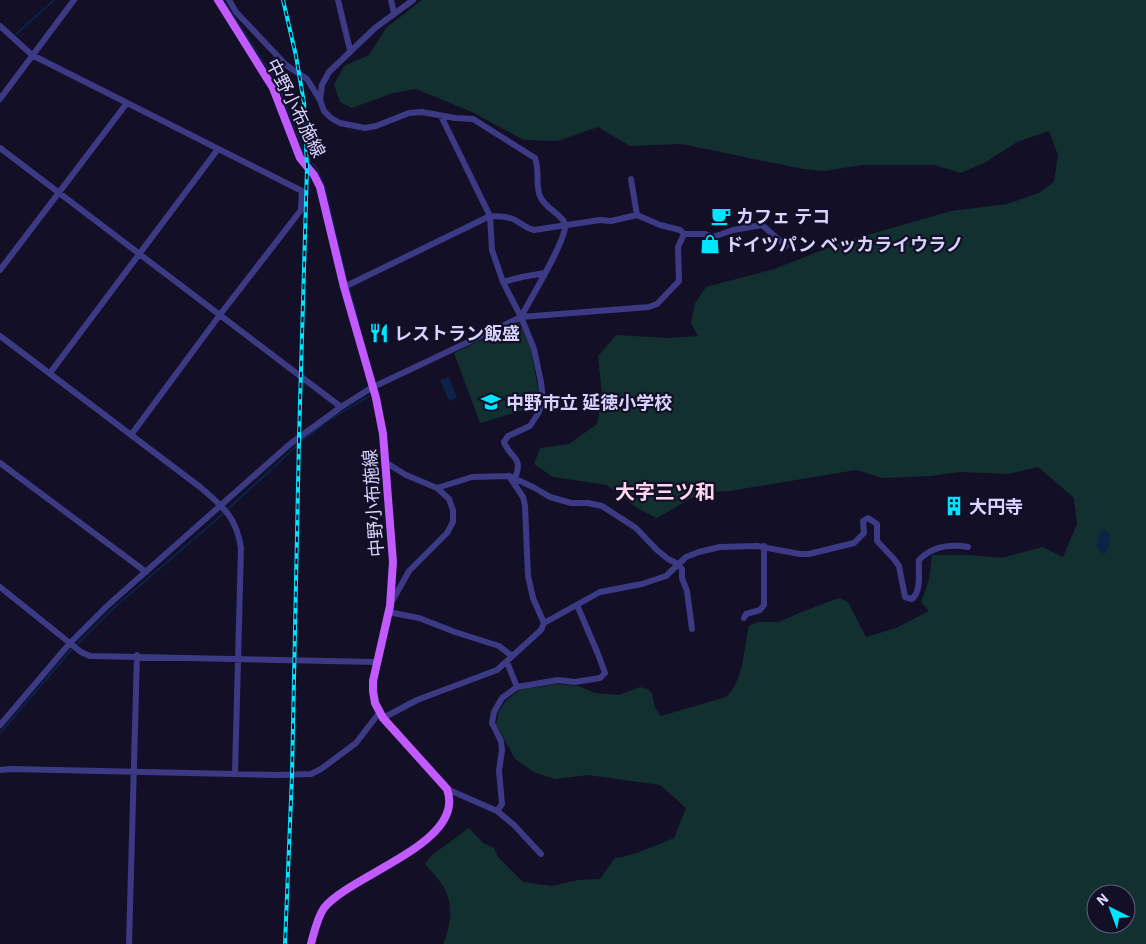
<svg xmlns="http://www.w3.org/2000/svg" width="1146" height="944" font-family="'IBM Plex Sans','Noto Sans JP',sans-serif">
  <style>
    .green { fill: #12302f; fill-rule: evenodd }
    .water { fill: #0c2248 }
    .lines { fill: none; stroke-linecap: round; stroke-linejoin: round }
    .stream { stroke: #0c2248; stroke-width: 2 }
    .minor { stroke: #3d3a85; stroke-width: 6 }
    .major { stroke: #c25bff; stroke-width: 8 }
    .rail-casing { stroke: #00e5ff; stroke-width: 4 }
    .rail { stroke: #130f26; stroke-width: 2; stroke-dasharray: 5.5; stroke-linecap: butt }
    .labels { text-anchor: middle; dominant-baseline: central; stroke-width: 4.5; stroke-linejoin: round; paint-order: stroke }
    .street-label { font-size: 18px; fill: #d9d4ff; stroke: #130f26 }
    .poi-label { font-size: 18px; font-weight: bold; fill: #d9d4ff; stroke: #130f26; text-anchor: start }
    .quarter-label { font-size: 20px; font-weight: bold; fill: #ffd6f0; stroke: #130f26 }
  </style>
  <rect width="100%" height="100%" fill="#130f26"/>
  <path class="green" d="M 422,0 L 1146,0 L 1146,944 L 443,944 C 451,926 454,904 443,886 C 438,878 431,871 425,864 L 432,855 L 469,828 L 483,843 L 494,848 L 498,857 L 523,882 L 552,886 L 578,880 L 600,879 L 614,859 L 637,853 L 674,838 L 686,808 L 660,785 L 588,775 L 555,779 L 534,772 L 515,759 L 496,724 L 499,711 L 506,701 L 519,690 L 556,684 L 579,686 L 595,693 L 619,695 L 640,687 L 647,689 L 652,693 L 655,708 L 661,716 L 726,697 C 745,679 743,649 749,626 L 758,622 L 779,622 L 799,613 L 839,598 L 848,602 L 866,637 L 896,628 L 929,611 L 921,602 L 929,580 L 932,555 L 970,555 L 1002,558 L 1042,547 L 1063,557 L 1077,524 L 1074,498 L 1038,467 L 1009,474 L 959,472 L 931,476 L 883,478 L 856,470 L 730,491 L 702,492 L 657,518 L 637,508 L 607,485 L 553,477 L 534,464 L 540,448 L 569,444 L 597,424 L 602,395 L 598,356 L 616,335 L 668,338 L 698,336 L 691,323 L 695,303 L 706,287 L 774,269 L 843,242 L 951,211 L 1007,204 L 1039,193 L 1054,182 L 1058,155 L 1049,131 L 1017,142 L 986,162 L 961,173 L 934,165 L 862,165 L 825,171 L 803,169 L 681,144 L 630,146 L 598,127 L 557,141 L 524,140 L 472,112 L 416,89 L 393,93 L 352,108 L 340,102 L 334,85 L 344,66 L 369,55 L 386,28 ZM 1096,894 L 1126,894 L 1126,924 L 1096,924 Z
    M 519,322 L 531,350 L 540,399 L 538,406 L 480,423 L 454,353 Z"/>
  <path class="water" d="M 449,377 L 457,398 L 449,401 L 440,380 Z
    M 1104,530 L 1110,534 L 1108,549 L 1104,555 L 1097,548 L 1100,532 Z"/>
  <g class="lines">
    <path class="stream" d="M 223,0 L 278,84 L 302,147 L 303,155 L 317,168 L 325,188 L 346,277
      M 16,34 L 54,0
      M 349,287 L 358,321
      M 227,510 L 303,440 L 326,422 L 369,396
      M 76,645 L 116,606 L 224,513
      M 0,733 L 73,648"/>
    <path class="minor" d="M 229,0 L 236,12 L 286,65 L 307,79 L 320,100 L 324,111 L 331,118 L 340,123 L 365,128 L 376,126 L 409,113 L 422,112 L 455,118 L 473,119 L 535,158 C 540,171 535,184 540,196 C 544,208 562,214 565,224 C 568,238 529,301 521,317
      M 338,0 L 350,50
      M 391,0 L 394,13
      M 0,26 L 32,55 L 302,191 L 301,210 L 219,316 L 131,435
      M 0,99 L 74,0
      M 320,100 L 322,85 L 329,72 L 375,28 L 413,0
      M 441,116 L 490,216 L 492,250 L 503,282 L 521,317 L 534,349 L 541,382 L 543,400 L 539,412 L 530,426 L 508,436 L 504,442 C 510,459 524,456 515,478
      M 0,148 L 341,407
      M 631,179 L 637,215
      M 0,270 L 127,103
      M 503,282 L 522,277 L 545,273
      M 344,287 L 490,216 C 498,216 508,216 515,220 C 522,224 526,228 534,230 L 600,220 L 611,221 L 637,215 L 660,225 L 680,230 L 684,234 L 705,234 L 713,237 L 733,230 L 762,225 L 786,246
      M 0,336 L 200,487 C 223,507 236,516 241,548 L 235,773
      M 50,373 L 218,149
      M 385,462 L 406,475 L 437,488 L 449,499 L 453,510 L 453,522 L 447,533 L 409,571 L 390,605
      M 0,463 L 146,572
      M 509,476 L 523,497 L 525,506 L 528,576 L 533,598 L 544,623
      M 437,488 L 472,477 L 509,476 L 533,487 L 550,497 L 571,503 L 588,503 L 602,506 L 636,528 L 657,550 L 668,559 L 678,564 L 682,569 L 682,578 L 687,591 L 692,629
      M 0,587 L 81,652 L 90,656 L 377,662
      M 388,612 L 419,618 L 455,632 L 499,646 L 512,656
      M 744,618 L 746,614 L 760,610 L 764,605 L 764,546
      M 517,687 L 558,680 L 575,682 L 600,678 L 605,673 L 598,654 L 577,605
      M 383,718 L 417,700 L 497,670 L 541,630 L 544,623 L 600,592 L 642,584 L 666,576 L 686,557 L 699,552 L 720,547 L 757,546 L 800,554 L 809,554 L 854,543 L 864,533 L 863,521 L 868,518 L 877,524 L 877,541 L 894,559 L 899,566 L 905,597 L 912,599 C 922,590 918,573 919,560 C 932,547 950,544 968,547
      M 0,725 L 70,643 L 107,606 L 290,444 L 341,407 L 371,388 L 521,317 L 649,307 L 657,304 L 679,281 L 678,247 L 684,234
      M 0,770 L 11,769 L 278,775 L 311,774 L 321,769 L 356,743 L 379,713
      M 447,789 L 497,811 L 514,825 L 541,854
      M 497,811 L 502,804 L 499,771 L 502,750 L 501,741 L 492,723 L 494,712 L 502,698 L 517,687 L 507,662
      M 129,944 L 137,655"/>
    <path class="major" d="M 218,0 L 273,88 L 300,158 L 314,175 L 320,187 L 344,287 L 376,398 L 383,434 L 393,562 L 390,606 L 373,681 L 373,691 L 375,703 L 383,718 L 447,789 C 467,843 351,874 324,908 C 317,918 314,933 311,944"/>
    <defs>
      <path id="rail" d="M 283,0 L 296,56 L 304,103 L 307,167 L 299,438 L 292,775 L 285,944"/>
    </defs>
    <use href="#rail" class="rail-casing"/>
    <use href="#rail" class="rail"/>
  </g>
  <defs>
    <symbol id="cafe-bare" viewBox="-9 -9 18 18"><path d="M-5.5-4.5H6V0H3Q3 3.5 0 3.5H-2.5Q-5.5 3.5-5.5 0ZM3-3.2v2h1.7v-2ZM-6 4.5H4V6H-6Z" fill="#00e5ff" stroke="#130f26" stroke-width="2.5" paint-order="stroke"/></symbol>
    <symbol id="shop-bare" viewBox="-9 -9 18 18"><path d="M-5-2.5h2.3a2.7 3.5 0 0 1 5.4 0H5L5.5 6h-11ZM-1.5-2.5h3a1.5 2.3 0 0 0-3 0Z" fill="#00e5ff" stroke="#130f26" stroke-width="2.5" paint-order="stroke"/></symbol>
    <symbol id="restaurant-bare" viewBox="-9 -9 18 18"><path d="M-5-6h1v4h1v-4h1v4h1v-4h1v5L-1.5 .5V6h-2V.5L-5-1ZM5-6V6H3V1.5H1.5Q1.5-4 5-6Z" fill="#00e5ff" stroke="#130f26" stroke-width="2.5" paint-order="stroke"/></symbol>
    <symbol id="school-bare" viewBox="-9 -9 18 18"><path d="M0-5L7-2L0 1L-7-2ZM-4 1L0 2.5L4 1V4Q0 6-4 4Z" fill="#00e5ff" stroke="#130f26" stroke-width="2.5" paint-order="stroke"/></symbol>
    <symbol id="building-bare" viewBox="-9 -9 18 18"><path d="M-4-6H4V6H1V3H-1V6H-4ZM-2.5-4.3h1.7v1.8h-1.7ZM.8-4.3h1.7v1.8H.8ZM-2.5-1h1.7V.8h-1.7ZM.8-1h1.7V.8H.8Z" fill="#00e5ff" stroke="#130f26" stroke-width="2.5" paint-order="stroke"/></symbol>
  </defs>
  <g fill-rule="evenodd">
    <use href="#cafe-bare" x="707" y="202" width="28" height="28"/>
    <use href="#shop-bare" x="696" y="230" width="28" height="28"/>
    <use href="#restaurant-bare" x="365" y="319" width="28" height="28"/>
    <use href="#school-bare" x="477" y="388" width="28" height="28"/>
    <use href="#building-bare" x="940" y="492" width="28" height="28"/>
  </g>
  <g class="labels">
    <g class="street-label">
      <text transform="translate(296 108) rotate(63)">中野小布施線</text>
      <text transform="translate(373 503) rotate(-94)">中野小布施線</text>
    </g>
    <g class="poi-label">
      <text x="736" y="216">カフェ テコ</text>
      <text x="725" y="244">ドイツパン ベッカライウラノ</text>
      <text x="394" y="333">レストラン飯盛</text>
      <text x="506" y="402">中野市立 延徳小学校</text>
      <text x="969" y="506">大円寺</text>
    </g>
    <g class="quarter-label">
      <text x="665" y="491">大字三ツ和</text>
    </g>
  </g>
  <g transform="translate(1111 909) rotate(318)"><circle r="24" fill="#130f26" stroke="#625e7d"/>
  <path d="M0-4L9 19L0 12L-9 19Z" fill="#00e5ff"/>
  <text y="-8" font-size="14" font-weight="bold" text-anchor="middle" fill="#d9d4ff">N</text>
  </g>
</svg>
